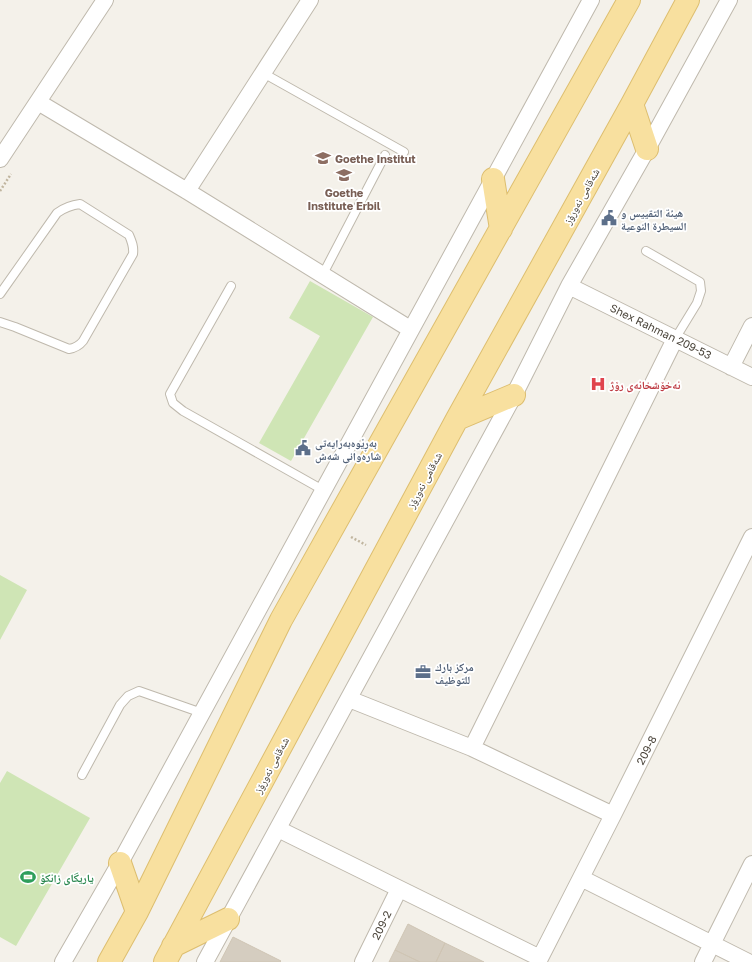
<svg xmlns="http://www.w3.org/2000/svg" width="752" height="962" font-family="'Golos Text','Noto Naskh Arabic',sans-serif">
  <style>
    .green { fill: #cfe5b5 }
    .building { fill: #d5cdc0; stroke: #cfc5b4 }
    .lines { fill: none; stroke-linecap: round; stroke-linejoin: round }
    .service-casing { stroke: #bfb9ad; stroke-width: 10 }
    .minor-casing { stroke: #bfb9ad; stroke-width: 18 }
    .primary-casing { stroke: #ddbe6f; stroke-width: 24 }
    .path { stroke: #c0b59f; stroke-width: 2.5; stroke-dasharray: 2 2; stroke-linecap: butt }
    .service { stroke: #fff; stroke-width: 8 }
    .minor { stroke: #fff; stroke-width: 16 }
    .primary { stroke: #f8e09f; stroke-width: 22 }
    .labels { text-anchor: middle; dominant-baseline: central; stroke-width: 3.5; stroke-linejoin: round; paint-order: stroke }
    .education-label { font-size: 11px; font-weight: bold; fill: #785e54; stroke: #fff; text-anchor: start }
    .street-label { font-size: 11px; fill: #484238; stroke: #fff }
    .service-label { font-size: 11px; font-weight: bold; fill: #4e5e75; stroke: #fff; text-anchor: start }
    .health-label { font-size: 11px; font-weight: bold; fill: #be3a42; stroke: #fff; text-anchor: start }
    .leisure-label { font-size: 11px; font-weight: bold; fill: #27864d; stroke: #fff; text-anchor: start }
  </style>
  <rect width="100%" height="100%" fill="#f4f1ea"/>
  <path class="green" d="M 310,281 L 373,317 L 291,461 L 259,443 L 320,336 L 289,318 Z
    M 0,575 L 27,590 L 0,640 Z
    M 7,771 L 90,818 L 16,946 L 0,937 L 0,783 Z"/>
  <path class="building" d="M 408,924 L 445,943 L 436,962 L 420,962 L 395,950 Z
    M 233,937 L 281,961 L 280,962 L 220,962 Z
    M 445,943 L 484,962 L 436,962 Z
    M 395,950 L 420,962 L 389,962 Z"/>
  <g class="lines">
    <defs>
      <path id="service" d="M 263,73 L 404,152
        M 646,251 L 700,282 L 701,291 L 697,303 L 675,339
        M 323,274 L 385,155
        M 231,286 L 170,394 L 173,403 L 183,411 L 323,490
        M 0,294 L 57,213 C 64,208 71,205 80,204 L 129,235 C 132,242 134,247 133,254 L 83,341 C 79,346 75,348 69,349 L 15,327 L 0,322
        M 82,775 L 120,705 L 128,696 L 139,691 L 202,713"/>
      <path id="minor" d="M 38,102 L 187,191 L 410,329
        M 0,159 L 105,0
        M 187,191 L 310,0
        M 569,286 L 752,377
        M 731,367 L 752,326
        M 349,699 L 472,748 L 613,815
        M 472,748 L 675,339
        M 278,829 L 540,958
        M 581,878 L 748,962
        M 63,962 L 120,863 L 591,0
        M 205,962 L 514,395 L 569,286 L 647,149 L 729,0
        M 363,962 L 399,889
        M 538,962 L 613,815 L 752,537
        M 703,962 L 752,864"/>
      <path id="primary" d="M 632,104 L 647,149
        M 493,179 L 501,229
        M 457,419 L 514,395
        M 120,863 L 137,912
        M 173,946 L 228,919
        M 109,962 L 137,912 L 281,620 L 629,0
        M 165,962 L 457,419 L 632,104 L 688,0"/>
    </defs>
    <use href="#service" class="service-casing"/>
    <use href="#minor" class="minor-casing"/>
    <use href="#primary" class="primary-casing"/>
    <path class="path" d="M 0,191 L 11,174
      M 351,537 L 366,545"/>
    <use href="#service" class="service"/>
    <use href="#minor" class="minor"/>
    <use href="#primary" class="primary"/>
  </g>
  <defs>
    <symbol id="university-bare" viewBox="-9 -9 18 18"><path d="M0-5L7-2L0 1L-7-2ZM-4 1L0 2.5L4 1V4Q0 6-4 4Z" fill="#8d6e63" stroke="#fff" stroke-width="2.5" paint-order="stroke"/></symbol>
    <symbol id="school-bare" viewBox="-9 -9 18 18"><path d="M0-5L7-2L0 1L-7-2ZM-4 1L0 2.5L4 1V4Q0 6-4 4Z" fill="#8d6e63" stroke="#fff" stroke-width="2.5" paint-order="stroke"/></symbol>
    <symbol id="civic-bare" viewBox="-9 -9 18 18"><path d="M-.6-6.5H3V-4.5H.6V-3L4-1V1h2V6H-6V1h2V-1L-.6-3ZM-1.2 2.5V6h2.4V2.5Z" fill="#5c6f8a" stroke="#fff" stroke-width="2.5" paint-order="stroke"/></symbol>
    <symbol id="hospital-bare" viewBox="-9 -9 18 18"><path d="M-5-5h3v3.5h4V-5h3V5h-3V1.5h-4V5h-3Z" fill="#e0444e" stroke="#fff" stroke-width="2.5" paint-order="stroke"/></symbol>
    <symbol id="office-bare" viewBox="-9 -9 18 18"><path d="M-6-3h4V-5.5h4V-3h4V5H-6ZM-1-4.5V-3h2v-1.5ZM-6 0V1H6V0Z" fill="#5c6f8a" stroke="#fff" stroke-width="2.5" paint-order="stroke"/></symbol>
    <symbol id="stadium-bare" viewBox="-9 -9 18 18"><path d="M0-5a6.5 5 0 1 0 0 10a6.5 5 0 1 0 0-10ZM-3.5-1.8h7v3.6h-7Z" fill="#2e9e5b" stroke="#fff" stroke-width="2.5" paint-order="stroke"/></symbol>
  </defs>
  <g fill-rule="evenodd">
    <use href="#university-bare" x="312" y="147" width="22" height="22"/>
    <use href="#school-bare" x="333" y="164" width="22" height="22"/>
    <use href="#civic-bare" x="598" y="207" width="22" height="22"/>
    <use href="#hospital-bare" x="587" y="373" width="22" height="22"/>
    <use href="#civic-bare" x="292" y="437" width="22" height="22"/>
    <use href="#office-bare" x="412" y="661" width="22" height="22"/>
    <use href="#stadium-bare" x="17" y="866" width="22" height="22"/>
  </g>
  <g class="labels">
    <g class="education-label">
      <text x="335" y="158">Goethe Institut</text>
      <text x="344" y="192" text-anchor="middle">Goethe<tspan x="344" dy="13">Institute Erbil</tspan></text>
    </g>
    <g class="street-label">
      <text transform="translate(581 196) rotate(-61)">شەقامی نەورۆز</text>
      <text transform="translate(661 331) rotate(26)">Shex Rahman 209-53</text>
      <text transform="translate(424 480) rotate(-62)">شەقامی نەورۆز</text>
      <text transform="translate(646 750) rotate(-63)">209-8</text>
      <text transform="translate(271 765) rotate(-62)">شەقامی نەورۆز</text>
      <text transform="translate(381 925) rotate(-64)">209-2</text>
    </g>
    <g class="service-label">
      <text x="621" y="212">هيئة التقييس و<tspan x="621" dy="13">السيطرة النوعية</tspan></text>
      <text x="315" y="442">بەڕێوەبەرایەتی<tspan x="315" dy="13">شارەوانی شەش</tspan></text>
      <text x="435" y="666">مركز بارك<tspan x="435" dy="13">للتوظيف</tspan></text>
    </g>
    <g class="health-label">
      <text x="610" y="384">نەخۆشخانەی رۆژ</text>
    </g>
    <g class="leisure-label">
      <text x="40" y="877">یاریگای زانكۆ</text>
    </g>
  </g>
</svg>
